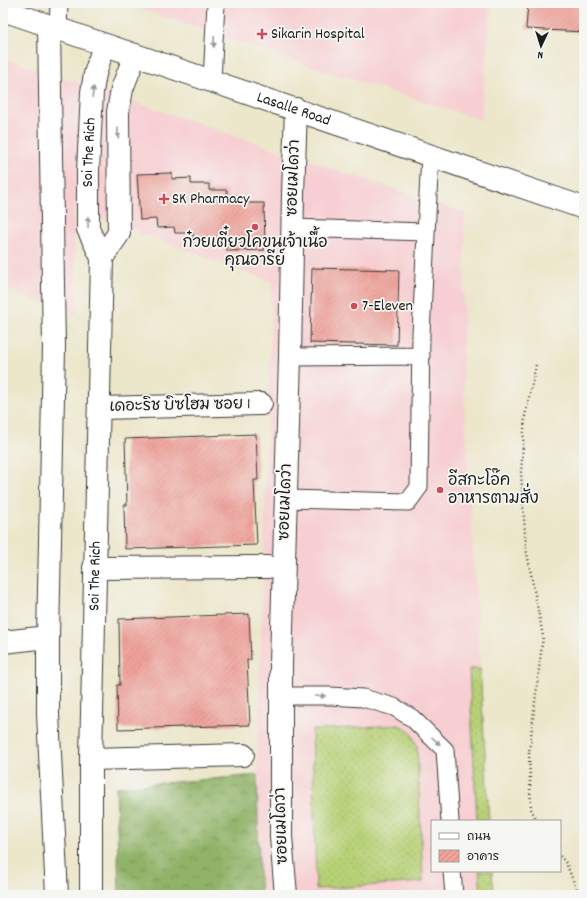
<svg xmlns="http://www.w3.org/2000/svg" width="587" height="898" font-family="Dekko,'Playpen Sans Thai',sans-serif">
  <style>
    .built { fill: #f7cfd2 }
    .grass { fill: url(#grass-dots); stroke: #6a764a }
    .forest { fill: url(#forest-crowns); stroke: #566842 }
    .building { fill: url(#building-hatch) }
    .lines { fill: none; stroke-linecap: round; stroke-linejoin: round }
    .service-casing { stroke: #3b3a36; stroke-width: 19 }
    .minor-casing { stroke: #3b3a36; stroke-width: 24 }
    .tertiary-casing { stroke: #3b3a36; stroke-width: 24 }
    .path { stroke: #3b3a36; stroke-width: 2.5; stroke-dasharray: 1 3; stroke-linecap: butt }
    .service { stroke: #fff; stroke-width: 17 }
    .minor { stroke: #fff; stroke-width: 22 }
    .tertiary { stroke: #fff; stroke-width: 22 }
    .oneway { fill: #999 }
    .poi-dot { fill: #d1495b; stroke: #f6f6f2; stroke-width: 1.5 }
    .labels { text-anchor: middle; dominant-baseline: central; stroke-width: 3.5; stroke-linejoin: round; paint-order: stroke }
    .poi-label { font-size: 16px; fill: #1c1c1c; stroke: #f6f6f2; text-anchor: start }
    .street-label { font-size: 16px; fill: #1c1c1c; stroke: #f6f6f2 }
  </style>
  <defs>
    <pattern id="grass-dots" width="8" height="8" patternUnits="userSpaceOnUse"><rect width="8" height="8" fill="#b7d177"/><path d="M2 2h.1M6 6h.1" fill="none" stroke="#9db366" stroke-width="1.8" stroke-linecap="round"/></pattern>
    <pattern id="forest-crowns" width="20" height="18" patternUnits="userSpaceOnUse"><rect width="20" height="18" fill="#91b368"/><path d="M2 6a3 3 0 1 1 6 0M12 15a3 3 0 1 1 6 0" fill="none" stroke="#769155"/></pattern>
    <pattern id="building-hatch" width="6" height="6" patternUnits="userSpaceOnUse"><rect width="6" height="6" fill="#efa19a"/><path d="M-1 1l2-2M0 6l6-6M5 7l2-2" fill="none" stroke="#cc8a84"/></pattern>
  </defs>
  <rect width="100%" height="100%" fill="#f6f6f2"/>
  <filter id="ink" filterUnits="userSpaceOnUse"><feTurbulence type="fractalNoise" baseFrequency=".025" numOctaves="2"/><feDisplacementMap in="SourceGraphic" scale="8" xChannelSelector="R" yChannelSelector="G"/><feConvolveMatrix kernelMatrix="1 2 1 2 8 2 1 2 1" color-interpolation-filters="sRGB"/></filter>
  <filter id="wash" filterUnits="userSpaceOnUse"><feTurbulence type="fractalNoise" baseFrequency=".012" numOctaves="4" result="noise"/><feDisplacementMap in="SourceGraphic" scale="16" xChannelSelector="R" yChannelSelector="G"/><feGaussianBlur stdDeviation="0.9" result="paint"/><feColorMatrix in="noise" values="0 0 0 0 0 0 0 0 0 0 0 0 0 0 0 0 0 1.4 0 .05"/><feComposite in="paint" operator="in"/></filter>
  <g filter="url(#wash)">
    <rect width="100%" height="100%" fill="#ece6ca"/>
    <path class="built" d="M 123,3 L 491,3 L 481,120 L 307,65 Z
      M 3,58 L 465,213 L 463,373 L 489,821 L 432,821 L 432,871 L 492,871 L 494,895 L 261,895 L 259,868 L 257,775 L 272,282 L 73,208 L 78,314 L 3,289 Z"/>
    <path class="grass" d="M 480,669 L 489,821 L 477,821 L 469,669 Z
      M 399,725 L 410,731 L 417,746 L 423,882 L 316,889 L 312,730 Z
      M 479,871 L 492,871 L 494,895 L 481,895 Z"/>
    <path class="forest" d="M 257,775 L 259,868 L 261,895 L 119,895 L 116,787 Z"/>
    <g id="blocks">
      <path class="building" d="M 528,3 L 584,3 L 584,32 L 526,29 Z
        M 172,173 L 172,179 L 191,178 L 191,184 L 209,184 L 209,190 L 227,190 L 227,197 L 245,197 L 245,203 L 264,203 L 265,250 L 227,251 L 227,244 L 211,244 L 210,238 L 193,238 L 193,233 L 175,233 L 174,227 L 157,228 L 156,219 L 140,220 L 137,174 Z
        M 312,268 L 399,270 L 397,345 L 310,343 Z
        M 256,434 L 258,480 L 254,480 L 257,545 L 125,549 L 124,505 L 127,505 L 125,439 Z
        M 249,614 L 251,660 L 247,660 L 250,725 L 118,729 L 117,685 L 120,685 L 119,619 Z"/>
    </g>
  </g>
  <g filter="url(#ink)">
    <use href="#blocks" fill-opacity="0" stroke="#3b3a36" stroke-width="1"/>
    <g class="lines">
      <defs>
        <path id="service" d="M 58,29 L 59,3
          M 212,81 L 216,3
          M 292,228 L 426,232
          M 290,357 L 421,356
          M 286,499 L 408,502 L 419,487 L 421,334 L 430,155
          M 281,696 L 330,696 L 363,698 L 394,707 L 412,718 L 445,750 L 450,821
          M 452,871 L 454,895"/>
        <g id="minor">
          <path d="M 49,26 L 54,348 L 48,637 L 48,714 L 57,895"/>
          <path d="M 102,258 L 119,233 L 118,112 L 122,89 L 135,55"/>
          <path d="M 100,408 L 261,404"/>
          <path d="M 94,568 L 268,567"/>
          <path d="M 3,642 L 48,637"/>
          <path d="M 91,759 L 243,755"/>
          <path id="s1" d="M 91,895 L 91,759 L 102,258 L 88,229 L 88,170 L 92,92 L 95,74 L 104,45"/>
          <path d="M 286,895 L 281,837 L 281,663 L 290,357 L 293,194 L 296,109"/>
        </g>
        <g id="tertiary">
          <path id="s2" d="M 3,10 L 584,208"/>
        </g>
      </defs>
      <use href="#service" class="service-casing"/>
      <use href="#minor" class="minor-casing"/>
      <use href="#tertiary" class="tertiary-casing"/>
      <path class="path" d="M 536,365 L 525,416 L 521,473 L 526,548 L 543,636 L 529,752 L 531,809 L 537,821
        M 560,856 L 566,863 L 579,895"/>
      <use href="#service" class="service"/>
      <use href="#minor" class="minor"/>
      <use href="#tertiary" class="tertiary"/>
    </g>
    <defs><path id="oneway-solid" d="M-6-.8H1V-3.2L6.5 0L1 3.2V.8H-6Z"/></defs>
    <g class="oneway">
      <use href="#oneway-solid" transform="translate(214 42) rotate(93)"/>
      <use href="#oneway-solid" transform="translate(93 92) rotate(-83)"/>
      <use href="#oneway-solid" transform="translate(118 133) rotate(89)"/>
      <use href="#oneway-solid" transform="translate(88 222) rotate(-91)"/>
      <use href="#oneway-solid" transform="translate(320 696)"/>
      <use href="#oneway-solid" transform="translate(436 741) rotate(42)"/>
    </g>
  </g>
  <g class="poi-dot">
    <path d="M260 28h4v4h4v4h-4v4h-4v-4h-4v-4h4z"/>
    <path d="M162 193h4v4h4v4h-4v4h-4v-4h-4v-4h4z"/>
    <circle cx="255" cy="227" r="4"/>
    <circle cx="354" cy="306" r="4"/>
    <circle cx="440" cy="490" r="4"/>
  </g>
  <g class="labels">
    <g class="poi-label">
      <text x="271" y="34">Sikarin Hospital</text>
      <text x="172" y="199">SK Pharmacy</text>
      <text x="255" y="243" text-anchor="middle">ก๋วยเตี๋ยวโคขุนเจ้าเนื้อ<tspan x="255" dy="18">คุณอารีย์</tspan></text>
      <text x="362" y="306">7-Eleven</text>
      <text x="448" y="481">อีสกะโอ๊ค<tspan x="448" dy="18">อาหารตามสั่ง</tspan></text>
    </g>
    <g class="street-label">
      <text stroke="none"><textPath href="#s2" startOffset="307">Lasalle Road</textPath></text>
      <text stroke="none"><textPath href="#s1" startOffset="746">Soi The Rich</textPath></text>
      <text transform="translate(294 178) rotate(-88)">ซอยเมโดว่า</text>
      <text transform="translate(180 406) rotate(-1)">เดอะริช บิซโฮม ซอย 1</text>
      <text transform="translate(286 502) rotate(-88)">ซอยเมโดว่า</text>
      <text stroke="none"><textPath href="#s1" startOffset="319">Soi The Rich</textPath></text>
      <text transform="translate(282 826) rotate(-92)">ซอยเมโดว่า</text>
    </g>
  </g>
  <rect width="587" height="898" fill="none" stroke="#f6f6f2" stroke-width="16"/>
  <rect x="431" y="820" width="130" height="52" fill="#f6f6f2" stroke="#9f9f9c"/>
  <rect x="439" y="833" width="20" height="6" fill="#ffffff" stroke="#9f9f9c"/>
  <text x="467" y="840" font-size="12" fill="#1c1c1c">ถนน</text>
  <rect x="439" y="850" width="20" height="12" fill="url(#building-hatch)" stroke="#9f9f9c"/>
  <text x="467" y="860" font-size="12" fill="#1c1c1c">อาคาร</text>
  <g transform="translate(541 46) rotate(184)" stroke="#f6f6f2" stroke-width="3" paint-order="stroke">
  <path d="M0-3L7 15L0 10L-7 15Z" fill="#1c1c1c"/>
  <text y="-6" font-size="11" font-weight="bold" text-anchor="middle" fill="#1c1c1c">N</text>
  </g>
</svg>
